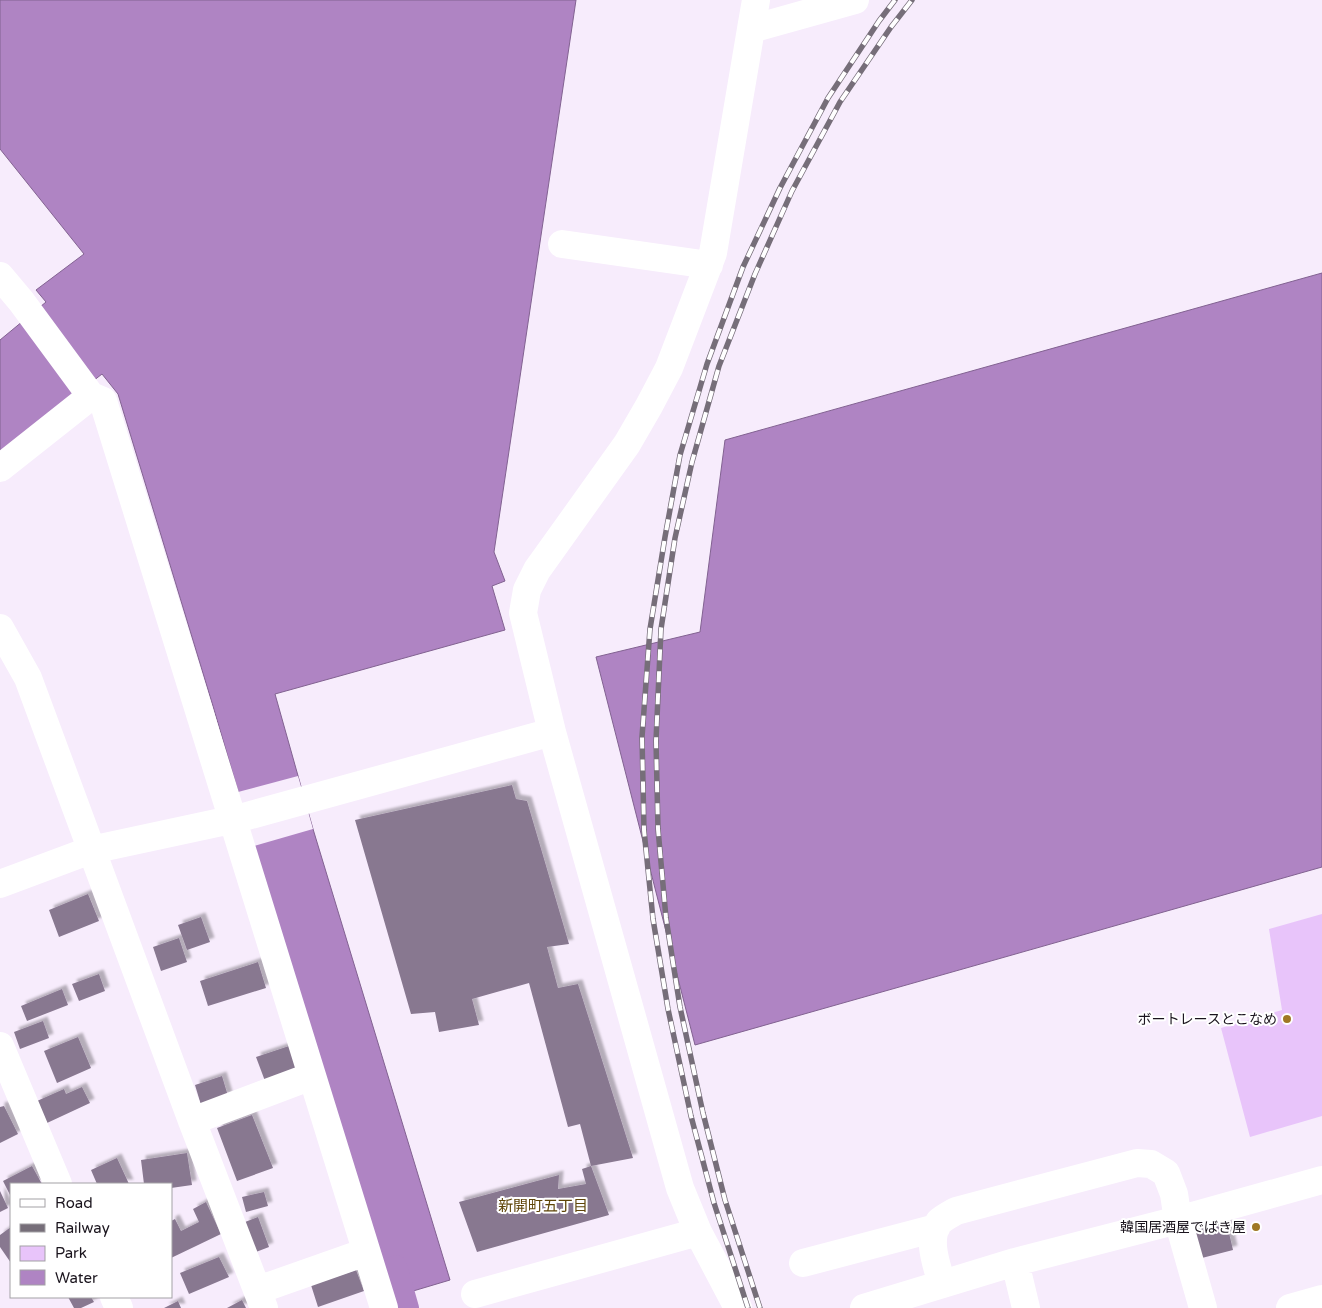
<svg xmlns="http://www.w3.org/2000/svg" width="1322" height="1308" font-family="'Varela Round','Noto Sans JP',sans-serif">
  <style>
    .green { fill: #e8c4fa }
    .water { fill: #af84c3; stroke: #826291 }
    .pier { fill: #f7ecfc }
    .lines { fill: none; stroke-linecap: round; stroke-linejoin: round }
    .canal { stroke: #af84c3; stroke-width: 22 }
    .building { fill: #887890; filter: url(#shadow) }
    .minor { stroke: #fff; stroke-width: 28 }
    .major { stroke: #fff; stroke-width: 28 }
    .rail-casing { stroke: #766e79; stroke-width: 5.5 }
    .rail { stroke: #fff; stroke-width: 4; stroke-dasharray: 11; stroke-linecap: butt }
    .poi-dot { fill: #9f7825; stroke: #fff; stroke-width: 2 }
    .labels { text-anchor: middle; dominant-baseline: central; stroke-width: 4; stroke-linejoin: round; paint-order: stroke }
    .poi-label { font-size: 14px; fill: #1a141d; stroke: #fff; text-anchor: end }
    .neighbourhood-label { font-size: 15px; fill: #5f4508; stroke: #fff }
  </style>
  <defs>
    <filter id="shadow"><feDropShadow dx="4.5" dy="-4.5" stdDeviation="1" flood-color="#0004"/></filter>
  </defs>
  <rect width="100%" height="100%" fill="#f7ecfc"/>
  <path class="green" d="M 1322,914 L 1322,1116 L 1250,1137 L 1221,1028 L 1282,1010 L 1269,929 Z"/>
  <path class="water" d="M 0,0 L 576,0 L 494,552 L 505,581 L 492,586 L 505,630 L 275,694 L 313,829 L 450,1280 L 393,1297 L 254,846 L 213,706 L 118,394 L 102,374 L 0,454 L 0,340 L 46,302 L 36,290 L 84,254 L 0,149 Z
    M 1322,273 L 1322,867 L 695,1045 L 596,657 L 700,632 L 725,440 Z"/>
  <path class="pier" d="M 298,776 L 313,829 L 254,846 L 238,792 Z"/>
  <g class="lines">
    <path class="canal" d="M 396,1266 L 408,1308"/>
  </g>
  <path class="building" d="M 512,785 L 516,799 L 527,801 L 569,944 L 547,947 L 558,988 L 578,984 L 633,1158 L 591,1166 L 580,1124 L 568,1127 L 529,983 L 472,999 L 479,1025 L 439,1032 L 435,1012 L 411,1014 L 355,820 Z
    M 88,894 L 99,921 L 59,937 L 49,910 Z
    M 201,917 L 210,942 L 187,950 L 178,925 Z
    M 179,938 L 187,962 L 161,971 L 153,947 Z
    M 258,962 L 266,988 L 208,1006 L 200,981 Z
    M 99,974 L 105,991 L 79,1001 L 72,984 Z
    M 62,989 L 68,1005 L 27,1021 L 21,1006 Z
    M 43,1021 L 49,1038 L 20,1049 L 14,1032 Z
    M 78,1037 L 91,1068 L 57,1083 L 44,1051 Z
    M 289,1046 L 298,1070 L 265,1081 L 256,1057 Z
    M 222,1076 L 228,1096 L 201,1105 L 195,1085 Z
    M 82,1087 L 90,1103 L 47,1123 L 37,1101 L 64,1089 L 66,1094 Z
    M 4,1106 L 18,1134 L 0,1143 L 0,1107 Z
    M 252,1115 L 273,1168 L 237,1181 L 217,1128 Z
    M 187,1153 L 192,1185 L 171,1188 L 171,1184 L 144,1184 L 141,1160 Z
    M 117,1158 L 129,1184 L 97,1184 L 91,1170 Z
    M 32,1166 L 42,1184 L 11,1184 L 11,1197 L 3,1181 Z
    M 591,1166 L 609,1215 L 477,1252 L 459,1202 L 559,1175 L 558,1189 L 586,1184 L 582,1169 Z
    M 0,1191 L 8,1208 L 0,1212 Z
    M 264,1192 L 268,1206 L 246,1212 L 242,1197 Z
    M 206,1202 L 221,1234 L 171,1258 L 171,1221 L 175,1219 L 181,1231 L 199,1222 L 193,1209 Z
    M 258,1217 L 269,1247 L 256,1252 L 245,1222 Z
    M 1226,1220 L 1233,1250 L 1198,1259 L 1191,1228 Z
    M 11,1227 L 11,1263 L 0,1247 L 0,1235 Z
    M 219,1257 L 229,1277 L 189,1294 L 180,1273 Z
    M 356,1270 L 364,1291 L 318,1307 L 311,1285 Z
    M 68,1297 L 91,1297 L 94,1302 L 81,1308 L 74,1308 Z
    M 242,1300 L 246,1308 L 227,1308 Z
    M 178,1301 L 181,1308 L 164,1308 Z"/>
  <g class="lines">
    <path class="minor" d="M 751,29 L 756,0
      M 562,244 L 709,265
      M 0,276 L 21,301 L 91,396 L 103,401 L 384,1308
      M 0,468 L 91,396
      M 0,628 L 28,678 L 192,1121 L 264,1308
      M 0,884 L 91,850 L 240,818 L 552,732
      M 192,1121 L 312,1076
      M 1015,1262 L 1026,1308
      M 803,1263 L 936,1228
      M 942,1284 C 937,1266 926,1239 939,1222 C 943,1218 951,1214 956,1211 L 1137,1163 L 1151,1164 L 1166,1173 L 1174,1194 L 1178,1220 L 1203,1308
      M 258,1290 L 366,1252
      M 475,1294 L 698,1232
      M 738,1308 L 698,1232 L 680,1188 L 552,732 L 523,613 L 527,590 L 537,570 L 627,444 L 649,406 L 669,368 L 713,253 L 751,29 L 855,0
      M 864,1308 L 1015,1262 L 1178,1220 L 1322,1180
      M 1290,1308 L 1322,1299"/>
    <path class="major" d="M 0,1046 L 58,1184
      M 114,1297 L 119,1308"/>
    <defs>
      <path id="rail" d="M 748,1308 L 714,1203 L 691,1116 L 668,1009 L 653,919 L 644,830 L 642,737 L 650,629 L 665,537 L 680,455 L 707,364 L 743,267 L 780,188 L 828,98 L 879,21 L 895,0
        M 760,1308 L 725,1200 L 703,1113 L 680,1007 L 666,918 L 658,829 L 656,741 L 661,629 L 675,538 L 692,462 L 719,366 L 755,274 L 792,191 L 840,102 L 891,27 L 912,0"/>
    </defs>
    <use href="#rail" class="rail-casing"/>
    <use href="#rail" class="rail"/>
  </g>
  <g class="poi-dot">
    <circle cx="1287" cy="1019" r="5"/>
    <circle cx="1256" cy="1227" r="5"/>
  </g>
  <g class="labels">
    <g class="poi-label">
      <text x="1277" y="1019">ボートレースとこなめ</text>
      <text x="1246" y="1227">韓国居酒屋でばき屋</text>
    </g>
    <g class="neighbourhood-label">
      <text x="543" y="1206">新開町五丁目</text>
    </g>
  </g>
  <rect x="10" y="1183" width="162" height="115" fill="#ffffff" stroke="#a3a1a5"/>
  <rect x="20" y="1199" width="25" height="8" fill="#ffffff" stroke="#a3a1a5"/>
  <text x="55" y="1208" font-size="15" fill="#1a141d">Road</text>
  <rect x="20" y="1224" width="25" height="8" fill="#766e79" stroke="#a3a1a5"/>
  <text x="55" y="1233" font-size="15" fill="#1a141d">Railway</text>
  <rect x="20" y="1246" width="25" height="15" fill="#e8c4fa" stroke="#a3a1a5"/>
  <text x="55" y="1258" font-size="15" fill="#1a141d">Park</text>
  <rect x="20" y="1270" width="25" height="15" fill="#af84c3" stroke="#a3a1a5"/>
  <text x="55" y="1283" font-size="15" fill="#1a141d">Water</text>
</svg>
